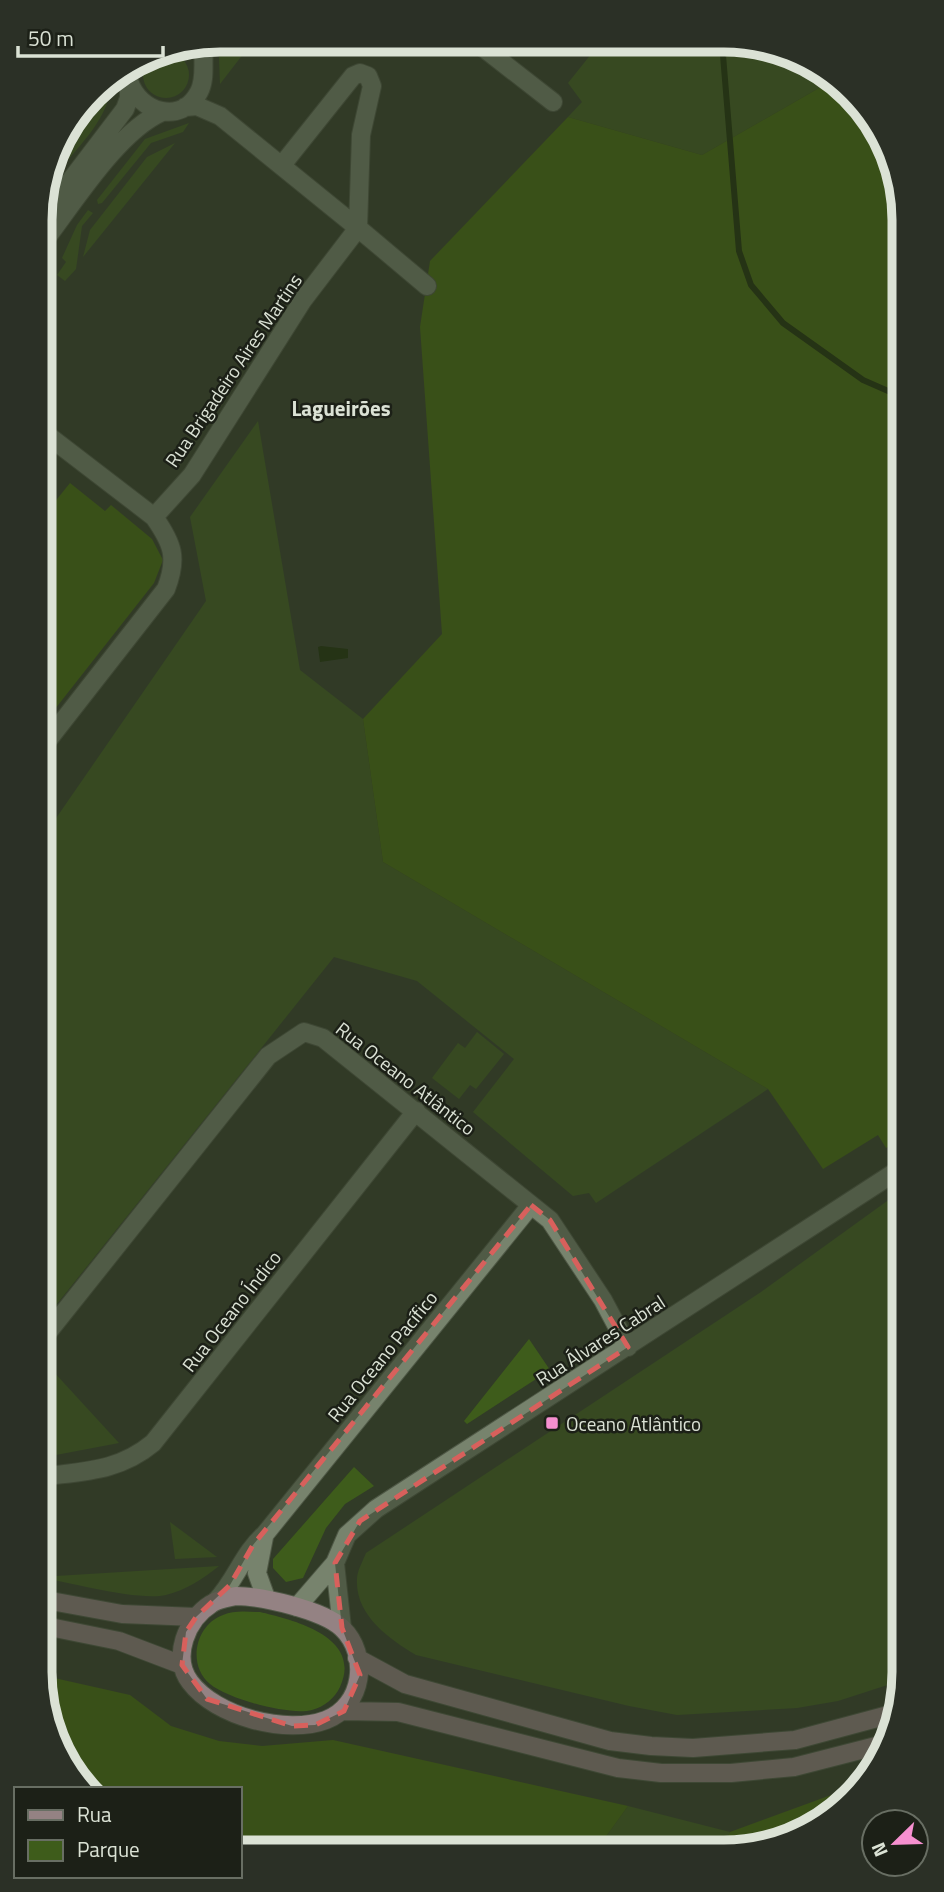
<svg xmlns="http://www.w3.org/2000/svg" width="944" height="1892" font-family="'Titillium Web',sans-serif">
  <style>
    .green { fill: #3e5c1b }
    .forest { fill: #446a07 }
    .water { fill: #172a00 }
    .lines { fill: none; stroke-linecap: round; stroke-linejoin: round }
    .stream { stroke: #172a00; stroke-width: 6 }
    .minor-casing { stroke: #4f5846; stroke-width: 20 }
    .secondary-casing { stroke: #4f5846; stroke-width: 20 }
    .minor { stroke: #77836d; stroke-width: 18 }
    .secondary { stroke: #948283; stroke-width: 18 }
    .marked { fill: none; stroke: #d8605c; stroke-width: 5; stroke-dasharray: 14 9; stroke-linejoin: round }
    .poi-dot { fill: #f690d0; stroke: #1c2017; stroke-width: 2.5 }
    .labels { text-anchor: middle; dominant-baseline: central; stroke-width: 5; stroke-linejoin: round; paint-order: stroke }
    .street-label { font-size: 19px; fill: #dbe2d5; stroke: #1c2017 }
    .poi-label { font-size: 19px; fill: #dbe2d5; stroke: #1c2017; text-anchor: start }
    .neighbourhood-label { font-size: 21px; font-weight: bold; fill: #dbe2d5; stroke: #1c2017 }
    .rim { fill: none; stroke: #dbe2d5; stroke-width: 9 }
  </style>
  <rect width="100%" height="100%" fill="#313b27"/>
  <path class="green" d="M 224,40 L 254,40 L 220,84 L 219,57 Z
    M 600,43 L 758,44 L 833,80 L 702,155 L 568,117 L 582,102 L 568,83 Z
    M143 75a23 23 0 1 1 46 0a23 23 0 1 1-46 0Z
    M 111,79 C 112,116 80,144 58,172 L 51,166 C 61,135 83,96 111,79 Z
    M 189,123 L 183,132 L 151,143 L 102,203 L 98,204 L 97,200 L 145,139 Z
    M 175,143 L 83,257 L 90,230 L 147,157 Z
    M 88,210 L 93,213 L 82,226 L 76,269 L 65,281 L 57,275 L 66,262 L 62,258 L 77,225 Z
    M 258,421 L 300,670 L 363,719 L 383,862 L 768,1089 L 596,1203 L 589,1193 L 573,1196 L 473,1112 L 514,1059 L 417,981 L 334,957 L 41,1324 L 41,840 L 206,601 L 190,517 Z
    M 477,1032 L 504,1054 L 476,1089 L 470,1085 L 459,1099 L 432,1078 L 458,1043 L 465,1048 Z
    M 903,1180 L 903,1680 L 838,1701 L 797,1708 L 677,1715 L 629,1706 L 416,1655 C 389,1639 355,1615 357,1579 C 357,1571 363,1561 366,1553 L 761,1292 L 901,1191 L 898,1183 Z
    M 529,1339 L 550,1370 L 467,1424 L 464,1421 Z
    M 41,1358 L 119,1443 L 40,1458 Z
    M 354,1467 L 374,1486 L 345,1504 L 326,1528 L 303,1578 L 286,1582 L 273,1568 L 273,1559 Z
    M 170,1522 L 217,1557 L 175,1559 Z
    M 219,1566 C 203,1579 186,1590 166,1595 C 138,1601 71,1583 40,1577 Z
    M 260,1612 C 294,1620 363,1637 340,1687 C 335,1698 324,1707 312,1710 C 290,1716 228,1699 210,1684 C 187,1665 195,1625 223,1615 C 234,1610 248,1612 260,1612 Z
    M 628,1806 L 730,1832 L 725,1843 L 600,1845 Z"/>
  <path class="forest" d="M 833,80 L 842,85 L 894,163 L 904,220 L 903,1139 L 886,1148 L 878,1135 L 823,1169 L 768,1089 L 383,862 L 363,719 L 442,634 L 420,327 L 430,261 L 568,117 L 702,155 Z
    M 70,483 L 105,511 L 111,505 L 152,539 L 163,560 L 154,583 L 55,709 L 41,699 L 41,519 Z
    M 41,1675 L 130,1695 L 171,1726 L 219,1741 L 262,1746 L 333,1740 L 628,1806 L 600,1845 L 240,1850 L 240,1789 L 89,1789 L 50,1729 Z
    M 864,1783 L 781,1842 L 725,1843 L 730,1832 Z"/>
  <path class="water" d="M 321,646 L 348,649 L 348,658 L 320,662 L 318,647 Z"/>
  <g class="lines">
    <path class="stream" d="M 722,43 L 739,251 L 751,285 L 783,323 L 863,380 L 904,398"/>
    <defs>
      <path id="minor" d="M 476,42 L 553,102
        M 129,81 C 139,112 181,126 199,92 C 207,77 201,59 205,43
        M 282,165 L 353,76 L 360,73 L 368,76 L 372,86 L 361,135 L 358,228 L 427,286
        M 42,218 L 125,109 L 129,98 L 129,68
        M 42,244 C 73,204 117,132 162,112
        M 42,431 L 154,517
        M 41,749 L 166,589 C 178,558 173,544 154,517 L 192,475 L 303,300 L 358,228 L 220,116 L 197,106 L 185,107
        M 41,1341 L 268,1056 L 304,1032 L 323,1038 L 550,1220 L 603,1300 L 628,1347
        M 40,1477 C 83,1471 118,1472 153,1443 L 416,1111
        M 264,1537 L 257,1573 L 266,1598
        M 335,1563 L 342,1628
        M 216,1601 C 236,1580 243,1553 265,1534 L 531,1205
        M 297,1607 L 335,1563 L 347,1535 L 376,1509 L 903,1167"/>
      <path id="secondary" d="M 236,1596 C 261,1596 323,1610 342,1628 C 370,1655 363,1706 326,1720 C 287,1735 216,1717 190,1682 C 171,1657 187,1619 211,1604 C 218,1599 228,1598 236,1596 Z
        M 40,1599 L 122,1614 L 196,1617
        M 40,1625 L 119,1641 L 182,1665
        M 357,1658 L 405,1684 L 610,1741 L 651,1746 L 693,1748 L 795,1740 L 892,1714
        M 344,1711 L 398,1712 L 618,1768 L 661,1773 L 731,1773 L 794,1767 L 880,1745"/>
    </defs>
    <use href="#minor" class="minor-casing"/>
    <use href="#secondary" class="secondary-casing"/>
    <use href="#minor" class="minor"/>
    <use href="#secondary" class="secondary"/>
  </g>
  <path d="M0 0H944V1892H0ZM 531,1205 L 550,1220 L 628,1347 L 360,1521 L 335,1563 L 342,1628 L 360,1675 L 344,1711 L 315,1725 L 292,1726 L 207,1699 L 182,1665 L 186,1632 L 196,1617 L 230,1585 L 253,1545 Z" fill="#313b27" fill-opacity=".55" fill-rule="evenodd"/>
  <path class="marked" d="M 531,1205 L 550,1220 L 628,1347 L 360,1521 L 335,1563 L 342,1628 L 360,1675 L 344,1711 L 315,1725 L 292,1726 L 207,1699 L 182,1665 L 186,1632 L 196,1617 L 230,1585 L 253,1545 Z"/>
  <rect class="poi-dot" x="545" y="1416" width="14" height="14" rx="3.5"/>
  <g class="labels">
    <g class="street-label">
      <text transform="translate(233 370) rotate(-56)">Rua Brigadeiro Aires Martins</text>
      <text transform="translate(406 1078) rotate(38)">Rua Oceano Atlântico</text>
      <text transform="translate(231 1311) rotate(-52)">Rua Oceano Índico</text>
      <text transform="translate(600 1340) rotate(-33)">Rua Álvares Cabral</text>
      <text transform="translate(382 1356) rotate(-51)">Rua Oceano Pacífico</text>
    </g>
    <g class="poi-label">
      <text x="566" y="1423">Oceano Atlântico</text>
    </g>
    <g class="neighbourhood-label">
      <text x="341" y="408">Lagueirões</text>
    </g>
  </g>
  <path d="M0 0H944V1892H0ZM220 52H724A168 168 0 0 1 892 220V1672A168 168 0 0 1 724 1840H220A168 168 0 0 1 52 1672V220A168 168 0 0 1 220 52Z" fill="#2b3026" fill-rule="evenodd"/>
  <path class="rim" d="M220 52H724A168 168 0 0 1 892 220V1672A168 168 0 0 1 724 1840H220A168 168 0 0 1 52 1672V220A168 168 0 0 1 220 52Z"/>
  <rect x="14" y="1787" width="228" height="91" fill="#1c2017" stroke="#686e63" stroke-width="2"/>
  <rect x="28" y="1810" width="35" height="10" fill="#948283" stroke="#686e63" stroke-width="2"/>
  <text x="77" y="1822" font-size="21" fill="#dbe2d5">Rua</text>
  <rect x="28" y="1840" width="35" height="21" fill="#3e5c1b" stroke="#686e63" stroke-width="2"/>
  <text x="77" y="1857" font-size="21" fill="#dbe2d5">Parque</text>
  <g transform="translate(895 1843) rotate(247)"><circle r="33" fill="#1c2017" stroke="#686e63" stroke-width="2"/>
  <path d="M0-5L12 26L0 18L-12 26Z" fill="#f690d0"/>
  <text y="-10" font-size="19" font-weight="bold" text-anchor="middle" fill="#dbe2d5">N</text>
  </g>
  <path d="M18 46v10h145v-10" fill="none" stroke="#dbe2d5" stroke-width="3.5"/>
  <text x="28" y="46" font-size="21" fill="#dbe2d5" stroke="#1c2017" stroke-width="5" paint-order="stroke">50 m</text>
</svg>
